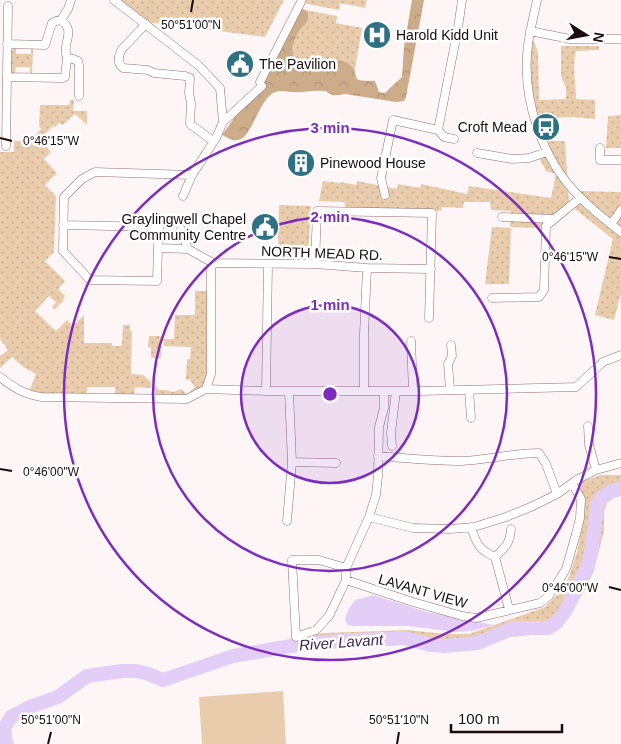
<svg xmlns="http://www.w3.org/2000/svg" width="621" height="744" font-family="Helvetica,sans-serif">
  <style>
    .green { fill: url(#green-dots) }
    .forest { fill: url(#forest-crowns) }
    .pitch { fill: #e8ccac }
    .water { fill: #e3cef7 }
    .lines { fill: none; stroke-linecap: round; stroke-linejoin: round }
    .river { stroke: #e3cef7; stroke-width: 14 }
    .minor-casing { stroke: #956f75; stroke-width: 9 }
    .minor { stroke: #fff; stroke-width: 8 }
    .ticks { fill: none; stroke: #1a0c0f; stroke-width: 2 }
    .ring { fill: none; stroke: #7b2cbf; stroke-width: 2.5 }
    .labels { text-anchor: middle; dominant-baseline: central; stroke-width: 5; stroke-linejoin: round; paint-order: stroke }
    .poi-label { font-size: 14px; fill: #1a0c0f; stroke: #fff; text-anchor: start }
    .street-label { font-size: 14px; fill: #1a0c0f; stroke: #fff }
    .water-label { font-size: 15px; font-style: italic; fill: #391d4f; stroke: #fff }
    .ticks-label { font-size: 12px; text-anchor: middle; fill: #1a0c0f; stroke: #fff; stroke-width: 5; stroke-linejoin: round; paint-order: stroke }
    .centre { fill: #7b2cbf; stroke: #fff; stroke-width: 2.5 }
    .ring-label { font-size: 15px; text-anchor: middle; font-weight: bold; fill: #7b2cbf; stroke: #fff; stroke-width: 5; stroke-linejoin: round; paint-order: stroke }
  </style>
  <defs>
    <pattern id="green-dots" width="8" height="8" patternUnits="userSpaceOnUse" patternTransform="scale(1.25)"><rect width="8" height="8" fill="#e8ccac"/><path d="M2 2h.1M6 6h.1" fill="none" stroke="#c6ae93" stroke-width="1.8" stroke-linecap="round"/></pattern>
    <pattern id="forest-crowns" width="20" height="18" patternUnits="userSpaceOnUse" patternTransform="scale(1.25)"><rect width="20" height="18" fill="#cdac8a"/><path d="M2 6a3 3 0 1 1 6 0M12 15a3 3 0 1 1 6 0" fill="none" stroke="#af9376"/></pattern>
  </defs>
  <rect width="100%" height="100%" fill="#fef5f6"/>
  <path class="green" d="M 120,0 L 284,0 L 265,37 L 148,22 Z
    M 299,0 L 367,0 L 365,8 L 340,3 L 339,10 L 298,2 Z
    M 295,8 L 337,16 L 336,23 L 362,28 L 352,87 L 267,72 Z
    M 534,41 L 538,53 L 539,100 L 566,99 L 566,88 L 561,76 L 561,46 L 599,46 L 599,50 L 576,51 C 572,67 576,83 576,99 L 595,100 L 595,119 L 574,117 L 545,118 L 546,133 L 549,141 L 565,141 L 569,202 L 540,228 L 510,227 L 511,211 L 491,210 L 490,202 L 464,202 L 463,208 L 442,207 L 441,211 L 345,209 L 345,202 L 319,201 L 323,181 L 340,183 L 341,182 L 356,185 L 357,181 L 397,189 L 398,184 L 420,188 L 421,184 L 467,194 L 469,186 L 551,198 L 556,174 L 546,171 L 540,159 L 549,152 L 537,121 L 529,77 L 531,43 Z
    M 14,48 L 16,48 L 16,54 L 31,54 L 31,48 L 33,48 L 32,74 L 30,74 L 30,67 L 16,67 L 15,74 L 13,74 L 11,71 L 11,51 Z
    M 70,100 L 74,100 L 73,111 L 87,111 L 87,125 L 75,114 L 63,125 L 59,123 L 55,127 L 53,126 L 46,133 L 47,134 L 41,141 L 51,152 L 44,159 L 57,173 L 45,185 L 56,196 L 54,252 L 45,261 L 65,281 L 58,289 L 65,296 L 63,299 L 64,300 L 54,310 L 52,307 L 56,302 L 49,296 L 35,311 L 56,331 L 67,320 L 73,326 L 84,315 L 84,343 L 112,343 L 112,346 L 122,346 L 123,325 L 130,325 L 130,331 L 132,331 L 131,374 L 143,375 L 151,382 L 151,388 L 135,387 L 134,395 L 115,395 L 115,387 L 87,387 L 87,395 L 43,394 L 29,392 L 36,374 L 22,366 L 12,357 L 0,368 L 0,356 L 8,350 L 0,339 L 0,152 L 14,152 L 14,141 L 29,141 L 41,129 L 39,126 L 40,105 L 69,105 Z
    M 621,115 L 621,148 L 606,148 L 608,116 Z
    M 577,191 L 621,192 L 621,293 L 614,320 L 595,315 L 613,239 L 575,209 L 585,199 Z
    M 279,205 L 311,206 L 308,258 L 287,258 L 287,252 L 284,252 L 283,246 L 278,246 Z
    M 492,227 L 511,228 L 509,284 L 485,284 Z
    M 195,291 L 210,291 L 210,374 L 206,388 L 187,397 L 155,396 L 155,386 L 159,390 L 167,390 L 168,391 L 173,392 L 181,389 L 187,394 L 195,387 L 189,379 L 186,380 L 187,359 L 190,359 L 191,347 L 164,346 L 164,339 L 174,339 L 175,315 L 195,315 Z
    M 149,336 L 161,336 L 161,358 L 151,358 L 151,348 L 148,347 Z
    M 601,475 L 621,475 L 621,496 L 615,497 L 607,503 L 604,512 L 604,531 L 594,570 L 586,588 L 564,624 L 551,633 L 510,637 L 470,650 L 434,650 L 412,644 L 380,644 L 299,649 L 296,637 L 297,635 L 326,633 L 407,630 L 446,634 L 469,634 L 545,607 L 557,595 L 569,577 L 577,552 L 583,522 L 585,503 L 580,491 L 583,481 Z"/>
  <path class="forest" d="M 412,0 L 424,0 L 406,97 L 404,101 L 396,102 L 345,94 C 340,95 335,96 330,94 C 326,92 328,91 323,91 C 314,90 302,93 292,92 C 286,92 280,89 273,93 C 258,102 251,140 237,140 C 232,141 227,137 222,135 L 267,72 L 296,5 L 308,12 C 308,15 308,18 308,20 C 306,23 303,27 300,29 C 296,36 290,47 293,55 C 301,76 334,51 350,65 C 355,69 355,74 357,79 C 364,82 369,80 375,81 L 379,92 L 385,93 L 391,87 L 402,77 L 404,47 Z"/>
  <path class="pitch" d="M 283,691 L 286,744 L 202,744 L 199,697 Z"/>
  <path class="water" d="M 373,595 L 427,612 L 494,625 L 471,631 L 455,632 L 409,626 L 354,626 L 347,625 L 345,619 L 348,610 L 355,600 Z"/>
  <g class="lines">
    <path class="river" d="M 7,744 L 6,743 L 4,728 L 11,717 L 32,706 L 58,697 L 87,676 L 122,671 L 136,671 L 146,673 L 163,680 L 233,656 L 297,645 L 353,640 L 389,639 L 405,638 L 431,645 L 444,646 L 478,643 L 513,628 L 548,628 L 556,623 L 566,610 L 588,565 L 592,547 L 597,505 L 603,496 L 613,490 L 621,489"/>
    <defs>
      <path id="minor" d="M 71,0 L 68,9 L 61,20 C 77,32 61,43 67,58 L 73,59 L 78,61 L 79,65 L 79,96
        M 114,0 L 198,65 L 220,88 L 223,122 L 216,138 L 192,175 L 183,196
        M 537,0 C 534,15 530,30 528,45 C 521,98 542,160 580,197 C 592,210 607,221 621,232
        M 146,24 L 122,49 C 118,56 117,63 123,68 L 148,70 L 154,73 L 185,76 L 190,78 L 189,93 L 191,103 L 190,124 L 213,141
        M 530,31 L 570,39 L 621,39
        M 7,44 L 45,45 L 52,23 L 56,21 L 61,20
        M 7,77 L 63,78 L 65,77 L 67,58
        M 223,122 L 262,86 L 260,82 L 302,0
        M 438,130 L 444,137 L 454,139
        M 6,146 L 8,6
        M 600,148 L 600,160 L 621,160
        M 477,153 L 512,159 L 529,158 L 547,152
        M 385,195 L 381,178 L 393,120 L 438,130 L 458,28 L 462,0
        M 502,217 L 554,219
        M 611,224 L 621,210
        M 63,225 L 159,227 L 158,248
        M 181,229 L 188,249 L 213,263 L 315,264 L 367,268 L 431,269
        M 188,249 L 158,248 L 157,281 L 90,280 L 63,251 L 64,197 L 82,179 L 95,172 L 192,175
        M 268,264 L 266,391 L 364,391 L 364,334 L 367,268
        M 315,264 L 317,211 L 432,213 L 429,318
        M 492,298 L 539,297 L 544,290 L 546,226 L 580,198
        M 411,341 L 413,391
        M 0,377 C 14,388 24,394 41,397 L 187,399 L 206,389 L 211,374 L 211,269 L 213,263
        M 206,389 L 266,391
        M 450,390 L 448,364 L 452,356 L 451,345
        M 469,390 L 471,418
        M 364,391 L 420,391 L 576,387 L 603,362 L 621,355
        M 588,426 L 589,445 L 596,470
        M 392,446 L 391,433 L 396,391
        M 378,456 C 406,458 433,461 461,461 C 487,460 512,453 539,453 L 546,464 L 557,494
        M 292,462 L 336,463
        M 369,517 L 413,528 L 450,529 L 474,527 L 506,517 L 533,506 L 557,494 L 578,479 L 596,470 L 621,463
        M 287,521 L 292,462 L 289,391
        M 471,527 C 476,543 479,550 495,557
        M 495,557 L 509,609
        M 495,557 C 505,548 510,543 511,529
        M 346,568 L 346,580 L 329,616 L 316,630 L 296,637 L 292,560 L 319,560 L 346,568 L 369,517 L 376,495 L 378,476 L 379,427 L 384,408 L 384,391
        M 346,580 L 413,602 L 462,616 L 476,618 L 540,603 L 549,596 L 566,569 L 576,534 L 580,518 L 581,499 L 572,483"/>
    </defs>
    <use href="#minor" class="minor-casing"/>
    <use href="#minor" class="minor"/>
  </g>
  <path class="ticks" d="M 191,12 L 193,0M 0,138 L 12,141M 609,257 L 621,259M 0,469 L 12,471M 609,587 L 621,590M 48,744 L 51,732M 397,744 L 399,732"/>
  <circle cx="330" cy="394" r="89" fill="#7b2cbf" fill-opacity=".12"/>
  <g class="ring">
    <circle cx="330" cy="394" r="89"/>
    <circle cx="330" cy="394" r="177"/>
    <circle cx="330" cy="394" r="266"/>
  </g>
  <defs>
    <symbol id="hospital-disc" viewBox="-11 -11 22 22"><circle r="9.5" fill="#2e7182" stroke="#fff"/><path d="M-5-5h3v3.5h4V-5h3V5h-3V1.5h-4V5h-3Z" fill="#fff"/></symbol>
    <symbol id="civic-disc" viewBox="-11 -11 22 22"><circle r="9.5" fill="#2e7182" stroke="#fff"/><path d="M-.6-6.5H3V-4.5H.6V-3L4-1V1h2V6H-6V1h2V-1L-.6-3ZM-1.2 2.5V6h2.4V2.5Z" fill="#fff"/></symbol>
    <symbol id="bus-disc" viewBox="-11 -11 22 22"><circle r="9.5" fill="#2e7182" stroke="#fff"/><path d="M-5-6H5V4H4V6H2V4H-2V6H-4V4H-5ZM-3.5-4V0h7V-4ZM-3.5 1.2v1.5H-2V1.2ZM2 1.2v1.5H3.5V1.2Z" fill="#fff"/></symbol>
    <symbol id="building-disc" viewBox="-11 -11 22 22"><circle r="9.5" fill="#2e7182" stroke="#fff"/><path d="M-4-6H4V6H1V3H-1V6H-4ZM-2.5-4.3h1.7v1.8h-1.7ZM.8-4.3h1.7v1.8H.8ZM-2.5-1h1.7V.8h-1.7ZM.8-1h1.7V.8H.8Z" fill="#fff"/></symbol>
  </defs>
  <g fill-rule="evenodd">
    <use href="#hospital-disc" x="361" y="19" width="32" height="32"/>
    <use href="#civic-disc" x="224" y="48" width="32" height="32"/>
    <use href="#bus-disc" x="530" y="111" width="32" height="32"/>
    <use href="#building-disc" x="285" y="147" width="32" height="32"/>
    <use href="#civic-disc" x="249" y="211" width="32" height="32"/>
  </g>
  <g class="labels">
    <g class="poi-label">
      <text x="396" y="35">Harold Kidd Unit</text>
      <text x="259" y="64">The Pavilion</text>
      <text x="527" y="127" text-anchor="end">Croft Mead</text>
      <text x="320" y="163">Pinewood House</text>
      <text x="246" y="219" text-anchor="end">Graylingwell Chapel<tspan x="246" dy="16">Community Centre</tspan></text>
    </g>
    <g class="street-label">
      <text transform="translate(322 253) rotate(2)">NORTH MEAD RD.</text>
      <text transform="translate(423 591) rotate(16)">LAVANT VIEW</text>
    </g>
    <g class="water-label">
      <text transform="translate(341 642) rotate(-4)">River Lavant</text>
    </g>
  </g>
  <g class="ticks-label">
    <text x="191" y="29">50°51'00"N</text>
    <text x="51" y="145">0°46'15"W</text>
    <text x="570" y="261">0°46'15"W</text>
    <text x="51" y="476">0°46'00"W</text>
    <text x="570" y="592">0°46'00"W</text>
    <text x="51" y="724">50°51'00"N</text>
    <text x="399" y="724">50°51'10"N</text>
  </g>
  <circle cx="330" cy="394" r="8" class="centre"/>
  <g class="ring-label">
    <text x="330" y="133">3 min</text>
    <text x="330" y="222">2 min</text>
    <text x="330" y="310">1 min</text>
  </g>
  <g transform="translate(586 35) rotate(101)" stroke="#ffffff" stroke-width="4" paint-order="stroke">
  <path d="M0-4L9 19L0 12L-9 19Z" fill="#1a0c0f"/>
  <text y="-8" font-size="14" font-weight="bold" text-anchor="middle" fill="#1a0c0f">N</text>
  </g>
  <path d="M451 724v8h111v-8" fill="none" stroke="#1a0c0f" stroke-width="2.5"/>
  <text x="458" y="724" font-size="15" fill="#1a0c0f" stroke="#ffffff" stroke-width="4" paint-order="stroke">100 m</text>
</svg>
